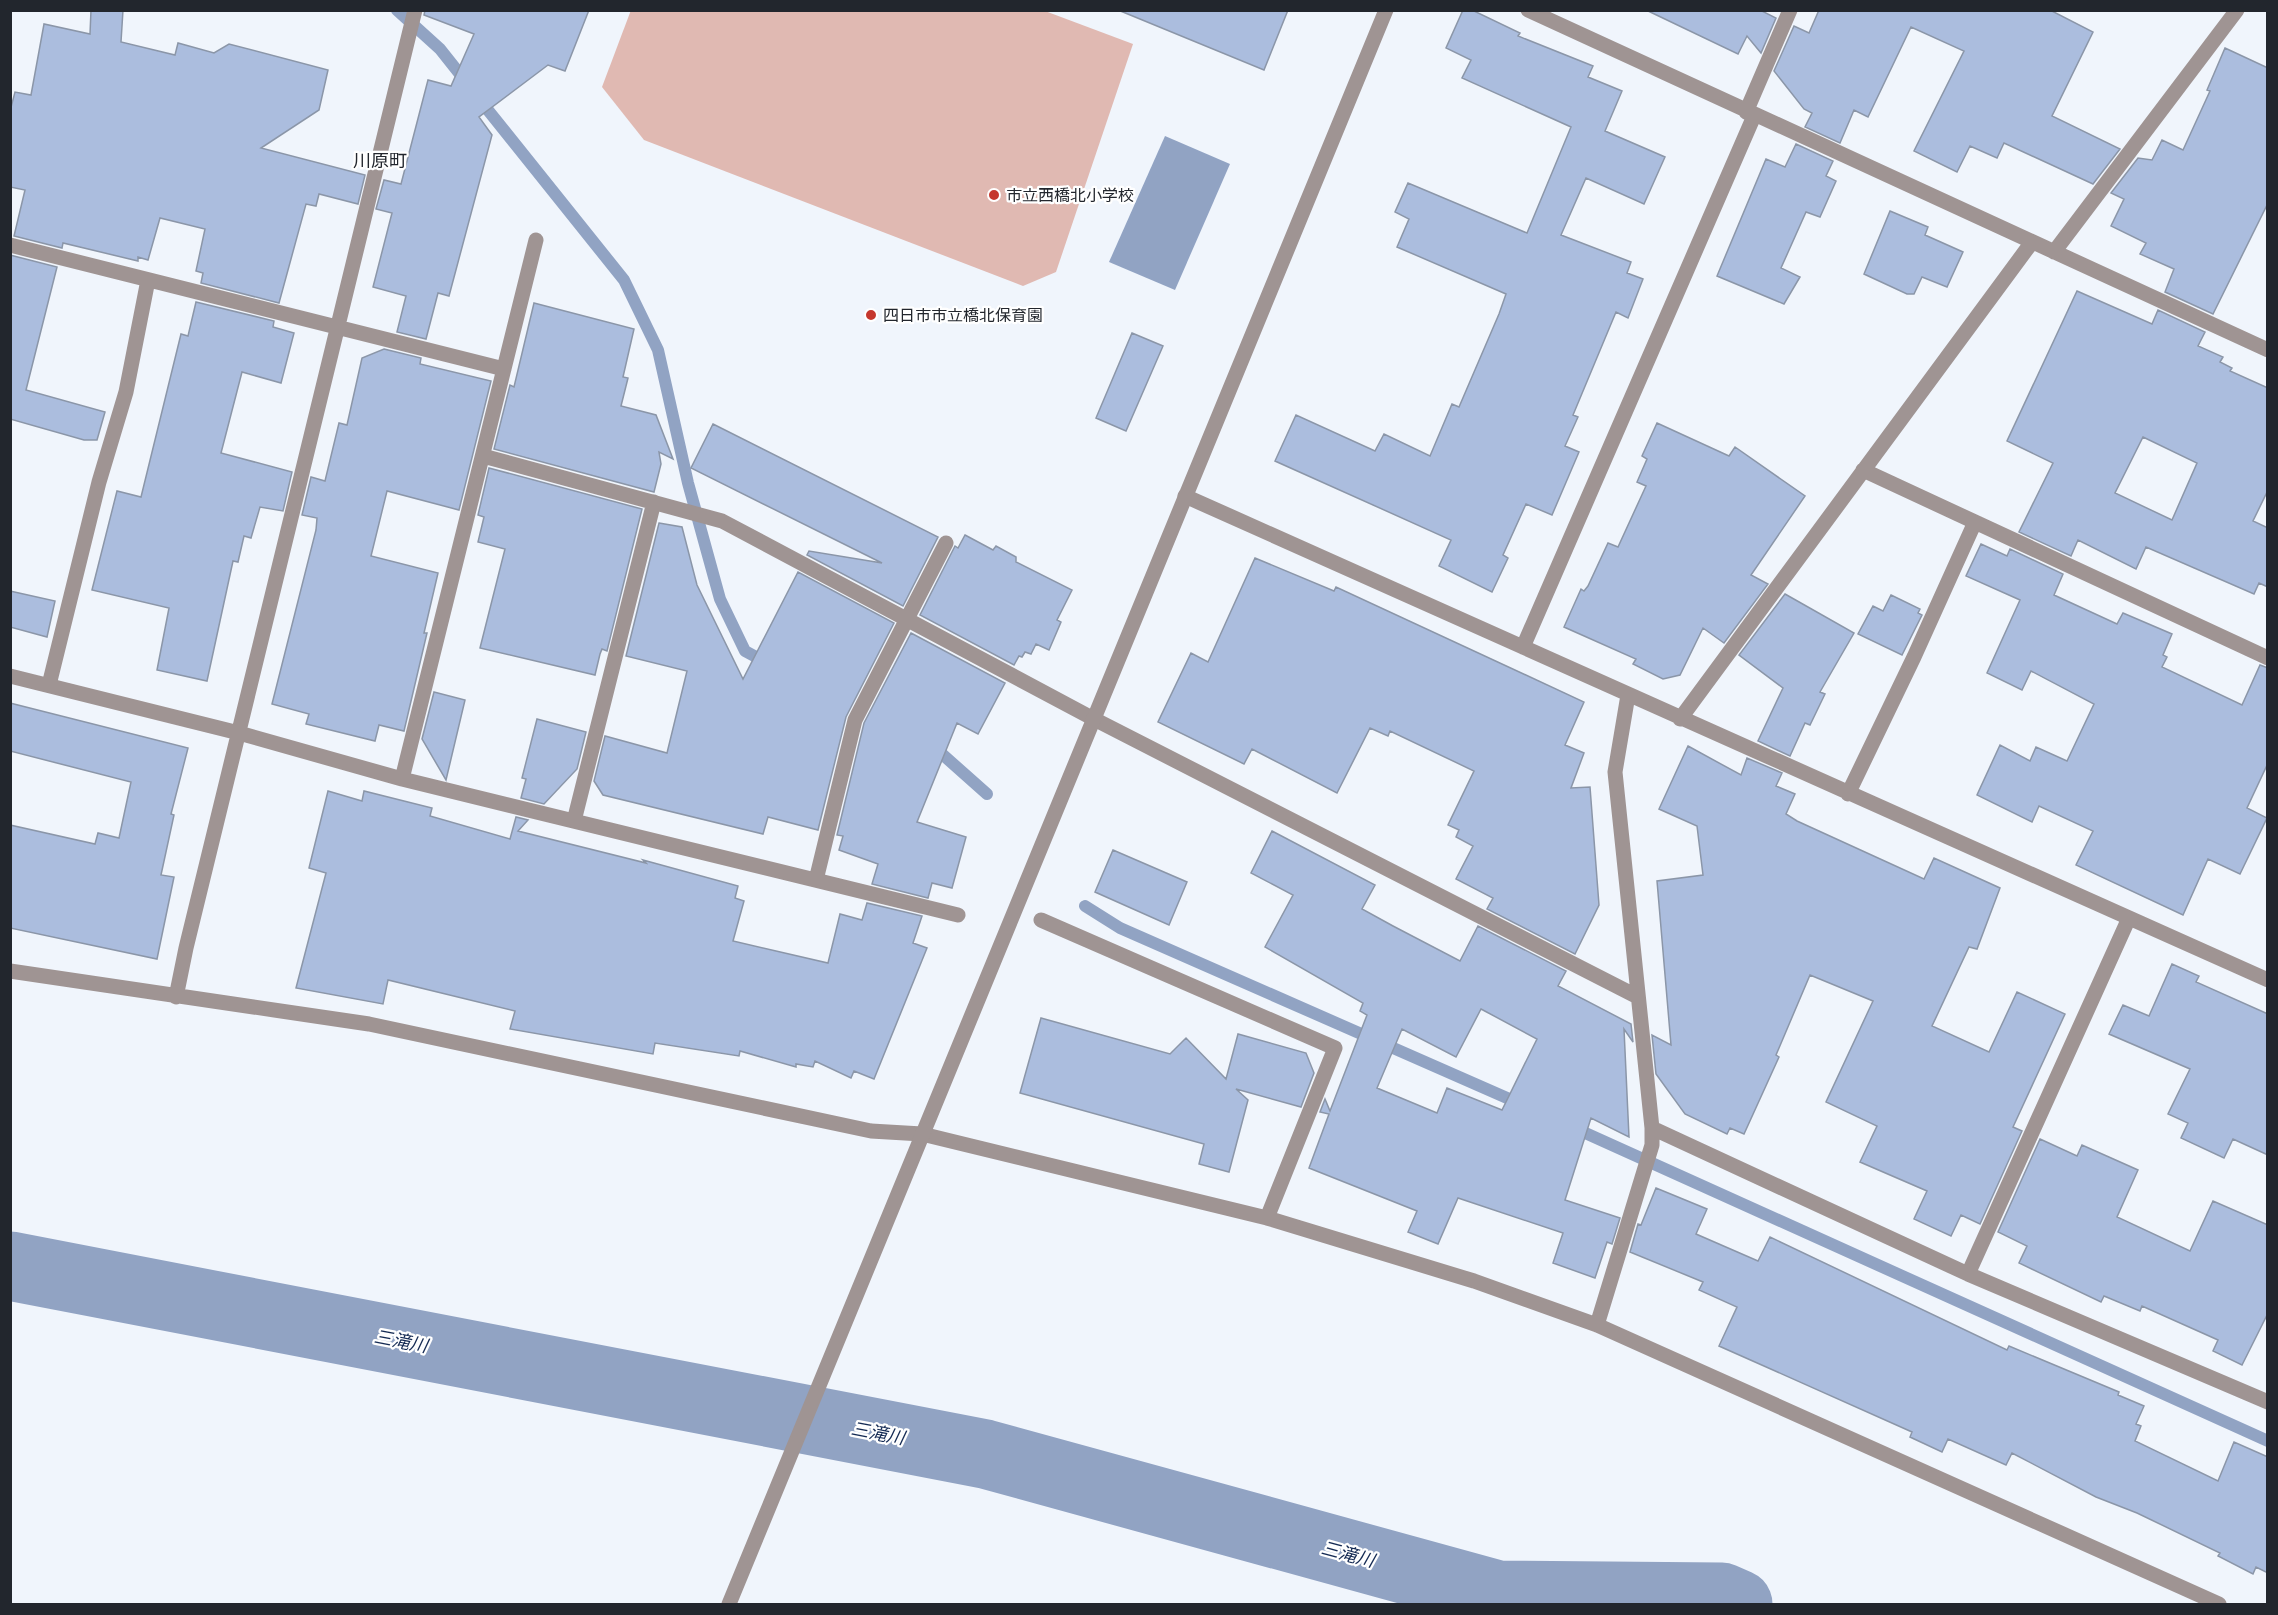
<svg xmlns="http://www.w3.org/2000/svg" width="2278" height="1615" font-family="'Space Grotesk','Noto Sans JP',sans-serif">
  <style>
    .green { fill: #e0b9b2 }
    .water { fill: #91a3c3 }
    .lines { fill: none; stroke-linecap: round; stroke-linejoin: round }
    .stream { stroke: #91a3c3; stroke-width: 12 }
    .river { stroke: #91a3c3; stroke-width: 69 }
    .building { fill: #abbdde; stroke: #8b96a8; stroke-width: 1.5; fill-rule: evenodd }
    .minor { stroke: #9f9493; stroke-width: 15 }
    .tertiary { stroke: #9f9493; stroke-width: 15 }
    .poi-dot { fill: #c5372d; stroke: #fff; stroke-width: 2 }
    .labels { text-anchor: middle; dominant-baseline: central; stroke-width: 4.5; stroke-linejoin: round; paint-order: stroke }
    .poi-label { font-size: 16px; fill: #22262d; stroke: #fff; text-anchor: start }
    .neighbourhood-label { font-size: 18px; fill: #22262d; stroke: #fff }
    .water-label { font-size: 18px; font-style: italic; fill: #142a53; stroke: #fff }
  </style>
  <rect width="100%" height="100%" fill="#f0f5fc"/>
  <path class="green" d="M 631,10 L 1045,11 L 1133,44 L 1056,272 L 1023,286 L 644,140 L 602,87 Z"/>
  <path class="water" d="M 1165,136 L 1230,164 L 1175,290 L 1109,262 Z"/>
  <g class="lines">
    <path class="stream" d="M 397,10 L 440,49 L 467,83
      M 479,99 L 624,280 L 658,350 L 688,483 L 720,599 L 745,651 L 769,664
      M 933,746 L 987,794
      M 1085,906 L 1120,928 L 1523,1105
      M 1572,1127 L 2268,1441"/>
    <path class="river" d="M 10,1266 L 985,1454 L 1498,1595 L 1722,1597 L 1738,1604"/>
  </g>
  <path class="building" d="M 91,10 L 123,10 L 121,42 L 175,55 L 178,43 L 214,53 L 229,44 L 328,70 L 319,110 L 261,148 L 365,175 L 358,204 L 319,194 L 316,206 L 306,204 L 279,303 L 201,283 L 203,273 L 196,271 L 205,229 L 160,218 L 148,260 L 138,257 L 138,261 L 63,243 L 62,248 L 14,236 L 25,190 L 10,187 L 10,111 L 15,92 L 31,95 L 44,24 L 90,34 Z
    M 425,10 L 589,10 L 565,71 L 548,65 L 479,117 L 492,135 L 449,296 L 438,293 L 426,339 L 397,332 L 406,296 L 373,287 L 392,213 L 376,209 L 384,180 L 401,184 L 428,80 L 451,86 L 474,34 L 424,15 Z
    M 1118,10 L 1288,10 L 1264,70 Z
    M 1463,10 L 1472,10 L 1520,33 L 1518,36 L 1593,66 L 1588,77 L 1622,91 L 1605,131 L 1665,157 L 1644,204 L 1586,178 L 1561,235 L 1631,262 L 1627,273 L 1643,279 L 1628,318 L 1616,312 L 1573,415 L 1578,417 L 1565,446 L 1579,452 L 1552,515 L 1526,504 L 1503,555 L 1508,558 L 1492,592 L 1439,566 L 1451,540 L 1275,461 L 1296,415 L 1375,451 L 1384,434 L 1430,456 L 1452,404 L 1459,407 L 1499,314 L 1506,294 L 1397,247 L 1409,219 L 1395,212 L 1408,183 L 1527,233 L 1571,127 L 1462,78 L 1471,60 L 1446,48 Z
    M 1646,10 L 1760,10 L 1776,18 L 1761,53 L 1747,36 L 1738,54 Z
    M 1819,10 L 2050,10 L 2093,32 L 2052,116 L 2120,149 L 2093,184 L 2004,143 L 1997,158 L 1970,146 L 1957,172 L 1914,151 L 1964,51 L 1911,27 L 1868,117 L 1854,110 L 1840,143 L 1805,127 L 1812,113 L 1804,109 L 1774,71 L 1794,26 L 1809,33 Z
    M 2225,48 L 2268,68 L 2268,203 L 2213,314 L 2165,292 L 2174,269 L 2140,254 L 2146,243 L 2111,226 L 2124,199 L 2111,193 L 2138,158 L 2152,160 L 2162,140 L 2183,150 L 2210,91 L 2207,90 Z
    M 1796,144 L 1833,161 L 1826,176 L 1836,181 L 1820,217 L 1806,212 L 1781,268 L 1800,277 L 1784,304 L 1717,276 L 1766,159 L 1785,167 Z
    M 1890,211 L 1928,227 L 1925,235 L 1963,252 L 1947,287 L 1922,277 L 1914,294 L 1907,294 L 1864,274 Z
    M 10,255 L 57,267 L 26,390 L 105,412 L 97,440 L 84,440 L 10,419 Z
    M 2077,291 L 2152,324 L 2158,310 L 2205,332 L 2198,346 L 2223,357 L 2220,362 L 2232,368 L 2230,371 L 2268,388 L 2268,490 L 2253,521 L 2268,528 L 2268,587 L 2259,583 L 2254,594 L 2146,547 L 2136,569 L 2078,540 L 2071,556 L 2019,532 L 2053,463 L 2007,441 ZM 2143,437 L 2197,463 L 2172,520 L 2115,493 Z
    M 196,302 L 274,321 L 273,327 L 294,333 L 281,383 L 242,372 L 221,453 L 292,472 L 283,511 L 260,507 L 251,538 L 244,536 L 238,562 L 233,561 L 207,681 L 157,670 L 169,608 L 92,590 L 117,491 L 141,497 L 181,334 L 188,336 Z
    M 534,303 L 634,329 L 623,377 L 628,378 L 621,406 L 656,415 L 673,459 L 659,452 L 661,464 L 654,492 L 494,449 L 510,385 L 514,387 Z
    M 1132,333 L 1163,346 L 1126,431 L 1096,418 Z
    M 384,349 L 421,358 L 420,364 L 491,381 L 459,510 L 387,491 L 371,556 L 438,573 L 424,633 L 427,633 L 404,731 L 379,725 L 375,741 L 306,724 L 309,714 L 272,704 L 316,530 L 317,518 L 302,515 L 311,477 L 325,481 L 339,423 L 347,425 L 362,358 Z
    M 1657,423 L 1729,456 L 1735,447 L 1805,496 L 1751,575 L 1768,584 L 1724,643 L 1703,628 L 1680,675 L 1663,679 L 1633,664 L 1636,659 L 1564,627 L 1581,589 L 1584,591 L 1588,586 L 1608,543 L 1618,547 L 1646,486 L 1637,482 L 1647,459 L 1642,456 Z
    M 713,424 L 938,537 L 903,606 L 807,555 L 809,551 L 882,563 L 691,468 Z
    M 489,468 L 642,509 L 607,651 L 602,649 L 600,654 L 595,675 L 480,648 L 505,549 L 478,542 L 484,517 L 478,515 Z
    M 659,523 L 682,527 L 697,585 L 743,679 L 798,572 L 894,623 L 846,717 L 818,830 L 768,817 L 763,834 L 603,795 L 594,781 L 605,736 L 667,753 L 687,671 L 626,656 Z
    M 965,535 L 993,550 L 996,546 L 1016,557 L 1016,562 L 1072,590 L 1057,620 L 1061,622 L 1049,650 L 1036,644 L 1031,654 L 1025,652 L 1022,657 L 1019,656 L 1014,665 L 920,615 L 955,546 L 958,548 Z
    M 1981,544 L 2007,556 L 2010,549 L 2063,574 L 2054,595 L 2117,624 L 2123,613 L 2172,634 L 2163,655 L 2167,657 L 2162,667 L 2242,705 L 2260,665 L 2268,668 L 2268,763 L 2247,808 L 2267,818 L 2240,874 L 2208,859 L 2183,915 L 2076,865 L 2093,831 L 2039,806 L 2032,822 L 1977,795 L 2000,745 L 2030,761 L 2036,747 L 2067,761 L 2094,704 L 2031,671 L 2022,690 L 1987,673 L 2020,600 L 1966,576 Z
    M 1255,558 L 1334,591 L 1336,587 L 1584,702 L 1565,745 L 1584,753 L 1571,788 L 1590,787 L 1599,905 L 1575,954 L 1487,909 L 1493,898 L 1456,879 L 1473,846 L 1456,837 L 1459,830 L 1448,825 L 1474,771 L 1390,731 L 1388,736 L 1370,728 L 1337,793 L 1252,749 L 1244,764 L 1158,722 L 1191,653 L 1208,662 Z
    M 10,591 L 55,601 L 47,637 L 10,627 Z
    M 1785,594 L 1854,633 L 1820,692 L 1825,694 L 1810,725 L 1805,723 L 1790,756 L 1758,741 L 1783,688 L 1739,655 Z
    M 1891,595 L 1920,609 L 1918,613 L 1922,615 L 1902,655 L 1858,634 L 1873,606 L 1883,611 Z
    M 911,633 L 1005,683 L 978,734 L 957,723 L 917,822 L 966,837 L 952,888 L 932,883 L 928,898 L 872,884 L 878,864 L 839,850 L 843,836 L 837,835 L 864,723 Z
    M 434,692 L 465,700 L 446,780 L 422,739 Z
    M 10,703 L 188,748 L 171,814 L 174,815 L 161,875 L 174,877 L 157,959 L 10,928 L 10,825 L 95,844 L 98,833 L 119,838 L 131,782 L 10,751 Z
    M 537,719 L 586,732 L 577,769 L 544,804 L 521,798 L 526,779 L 522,778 Z
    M 1688,746 L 1741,775 L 1747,758 L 1782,773 L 1776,786 L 1795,794 L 1786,814 L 1797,821 L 1924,879 L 1934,858 L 2000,888 L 1977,949 L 1969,947 L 1932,1026 L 1989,1052 L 2017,992 L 2065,1014 L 2013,1127 L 2022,1131 L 1980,1224 L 1961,1215 L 1951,1236 L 1914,1219 L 1927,1191 L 1860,1162 L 1877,1126 L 1826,1102 L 1873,1001 L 1810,975 L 1776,1055 L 1779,1057 L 1744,1134 L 1730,1128 L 1727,1134 L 1685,1114 L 1656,1074 L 1652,1035 L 1671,1045 L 1657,881 L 1703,875 L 1697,826 L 1659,809 Z
    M 328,791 L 362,801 L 364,791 L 432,808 L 430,816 L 510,839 L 516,817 L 528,820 L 518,831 L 646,863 L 643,860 L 738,886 L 735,898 L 744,901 L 733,941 L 828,963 L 840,914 L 862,920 L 867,903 L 922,916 L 913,943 L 927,948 L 874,1079 L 854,1071 L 851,1078 L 815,1061 L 813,1067 L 796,1064 L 796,1067 L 740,1051 L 739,1056 L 655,1043 L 653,1054 L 510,1029 L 515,1011 L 388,980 L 383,1004 L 296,988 L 326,873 L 309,868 Z
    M 1272,831 L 1375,885 L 1362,909 L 1393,926 L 1460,961 L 1478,926 L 1566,971 L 1558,986 L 1631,1024 L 1633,1042 L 1624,1029 L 1629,1137 L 1591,1118 L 1565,1200 L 1620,1218 L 1612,1244 L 1607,1242 L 1595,1278 L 1553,1263 L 1563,1233 L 1458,1198 L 1438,1244 L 1408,1232 L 1417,1211 L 1309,1168 L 1329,1114 L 1320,1112 L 1325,1099 L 1330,1111 L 1367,1015 L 1360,1011 L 1363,1003 L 1265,947 L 1293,895 L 1251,873 ZM 1481,1009 L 1537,1039 L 1502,1110 L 1447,1088 L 1437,1113 L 1377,1088 L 1402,1029 L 1456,1057 Z
    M 1113,850 L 1187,882 L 1169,925 L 1095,892 Z
    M 2172,964 L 2199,976 L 2196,982 L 2268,1014 L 2268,1155 L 2233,1139 L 2224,1158 L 2181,1138 L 2188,1123 L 2168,1114 L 2190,1069 L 2109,1034 L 2123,1005 L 2149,1016 Z
    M 1041,1018 L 1170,1054 L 1186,1038 L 1226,1079 L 1238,1034 L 1306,1053 L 1314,1073 L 1301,1107 L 1236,1089 L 1248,1100 L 1229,1172 L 1199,1164 L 1204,1144 L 1020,1093 Z
    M 2040,1139 L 2077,1156 L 2082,1145 L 2138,1170 L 2117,1217 L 2190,1251 L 2213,1201 L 2268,1225 L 2268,1313 L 2242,1365 L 2213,1351 L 2218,1340 L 2142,1306 L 2140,1311 L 2104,1296 L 2101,1302 L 2019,1263 L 2027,1246 L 1998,1232 Z
    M 1656,1188 L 1707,1209 L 1696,1234 L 1758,1261 L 1770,1237 L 2007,1350 L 2009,1346 L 2119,1392 L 2118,1395 L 2144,1406 L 2136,1424 L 2141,1426 L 2135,1441 L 2218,1481 L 2234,1442 L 2268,1457 L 2268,1573 L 2256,1567 L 2253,1574 L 2218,1556 L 2220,1553 L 2137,1513 L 2096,1497 L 2012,1453 L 2006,1465 L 1948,1439 L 1942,1452 L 1910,1437 L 1912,1432 L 1719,1346 L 1737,1307 L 1699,1290 L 1703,1282 L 1630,1252 L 1638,1224 L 1641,1225 Z"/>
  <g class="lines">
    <path class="minor" d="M 1528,10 L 2268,350
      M 1746,112 L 1790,10
      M 10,245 L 504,369
      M 2054,252 L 2237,10
      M 483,456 L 722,521 L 1092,718 L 1638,997
      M 1863,470 L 2268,658
      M 1185,496 L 2268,980
      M 1523,647 L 1754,116
      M 10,676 L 239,733 L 402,779 L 958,915
      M 49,685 L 99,482 L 126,392 L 148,280
      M 1628,695 L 1615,772 L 1652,1128 L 1968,1274 L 2268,1402
      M 1680,719 L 2032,242
      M 402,779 L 536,240
      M 1848,794 L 1914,657 L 1975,522
      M 574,821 L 654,502
      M 816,880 L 855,720 L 946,543
      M 1041,920 L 1335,1048 L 1267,1218
      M 10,971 L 369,1024 L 871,1131 L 922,1134 L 1267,1218 L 1474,1281 L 1597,1325 L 2219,1604
      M 176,997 L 186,948 L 415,10
      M 1968,1274 L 2129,918
      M 1597,1325 L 1652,1145 L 1652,1128"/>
    <path class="tertiary" d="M 729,1604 C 946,1072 1166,541 1386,10"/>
  </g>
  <g class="poi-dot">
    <circle cx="994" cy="195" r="6"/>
    <circle cx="871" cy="315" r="6"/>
  </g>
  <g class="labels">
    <g class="poi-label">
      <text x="1006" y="195">市立西橋北小学校</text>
      <text x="883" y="315">四日市市立橋北保育園</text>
    </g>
    <g class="neighbourhood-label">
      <text x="380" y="160">川原町</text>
    </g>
    <g class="water-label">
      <text transform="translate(401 1341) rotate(11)">三滝川</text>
      <text transform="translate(878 1433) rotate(11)">三滝川</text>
      <text transform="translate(1348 1554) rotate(15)">三滝川</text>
    </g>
  </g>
  <rect width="2278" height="1615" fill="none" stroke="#22262d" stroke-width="24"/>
</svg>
